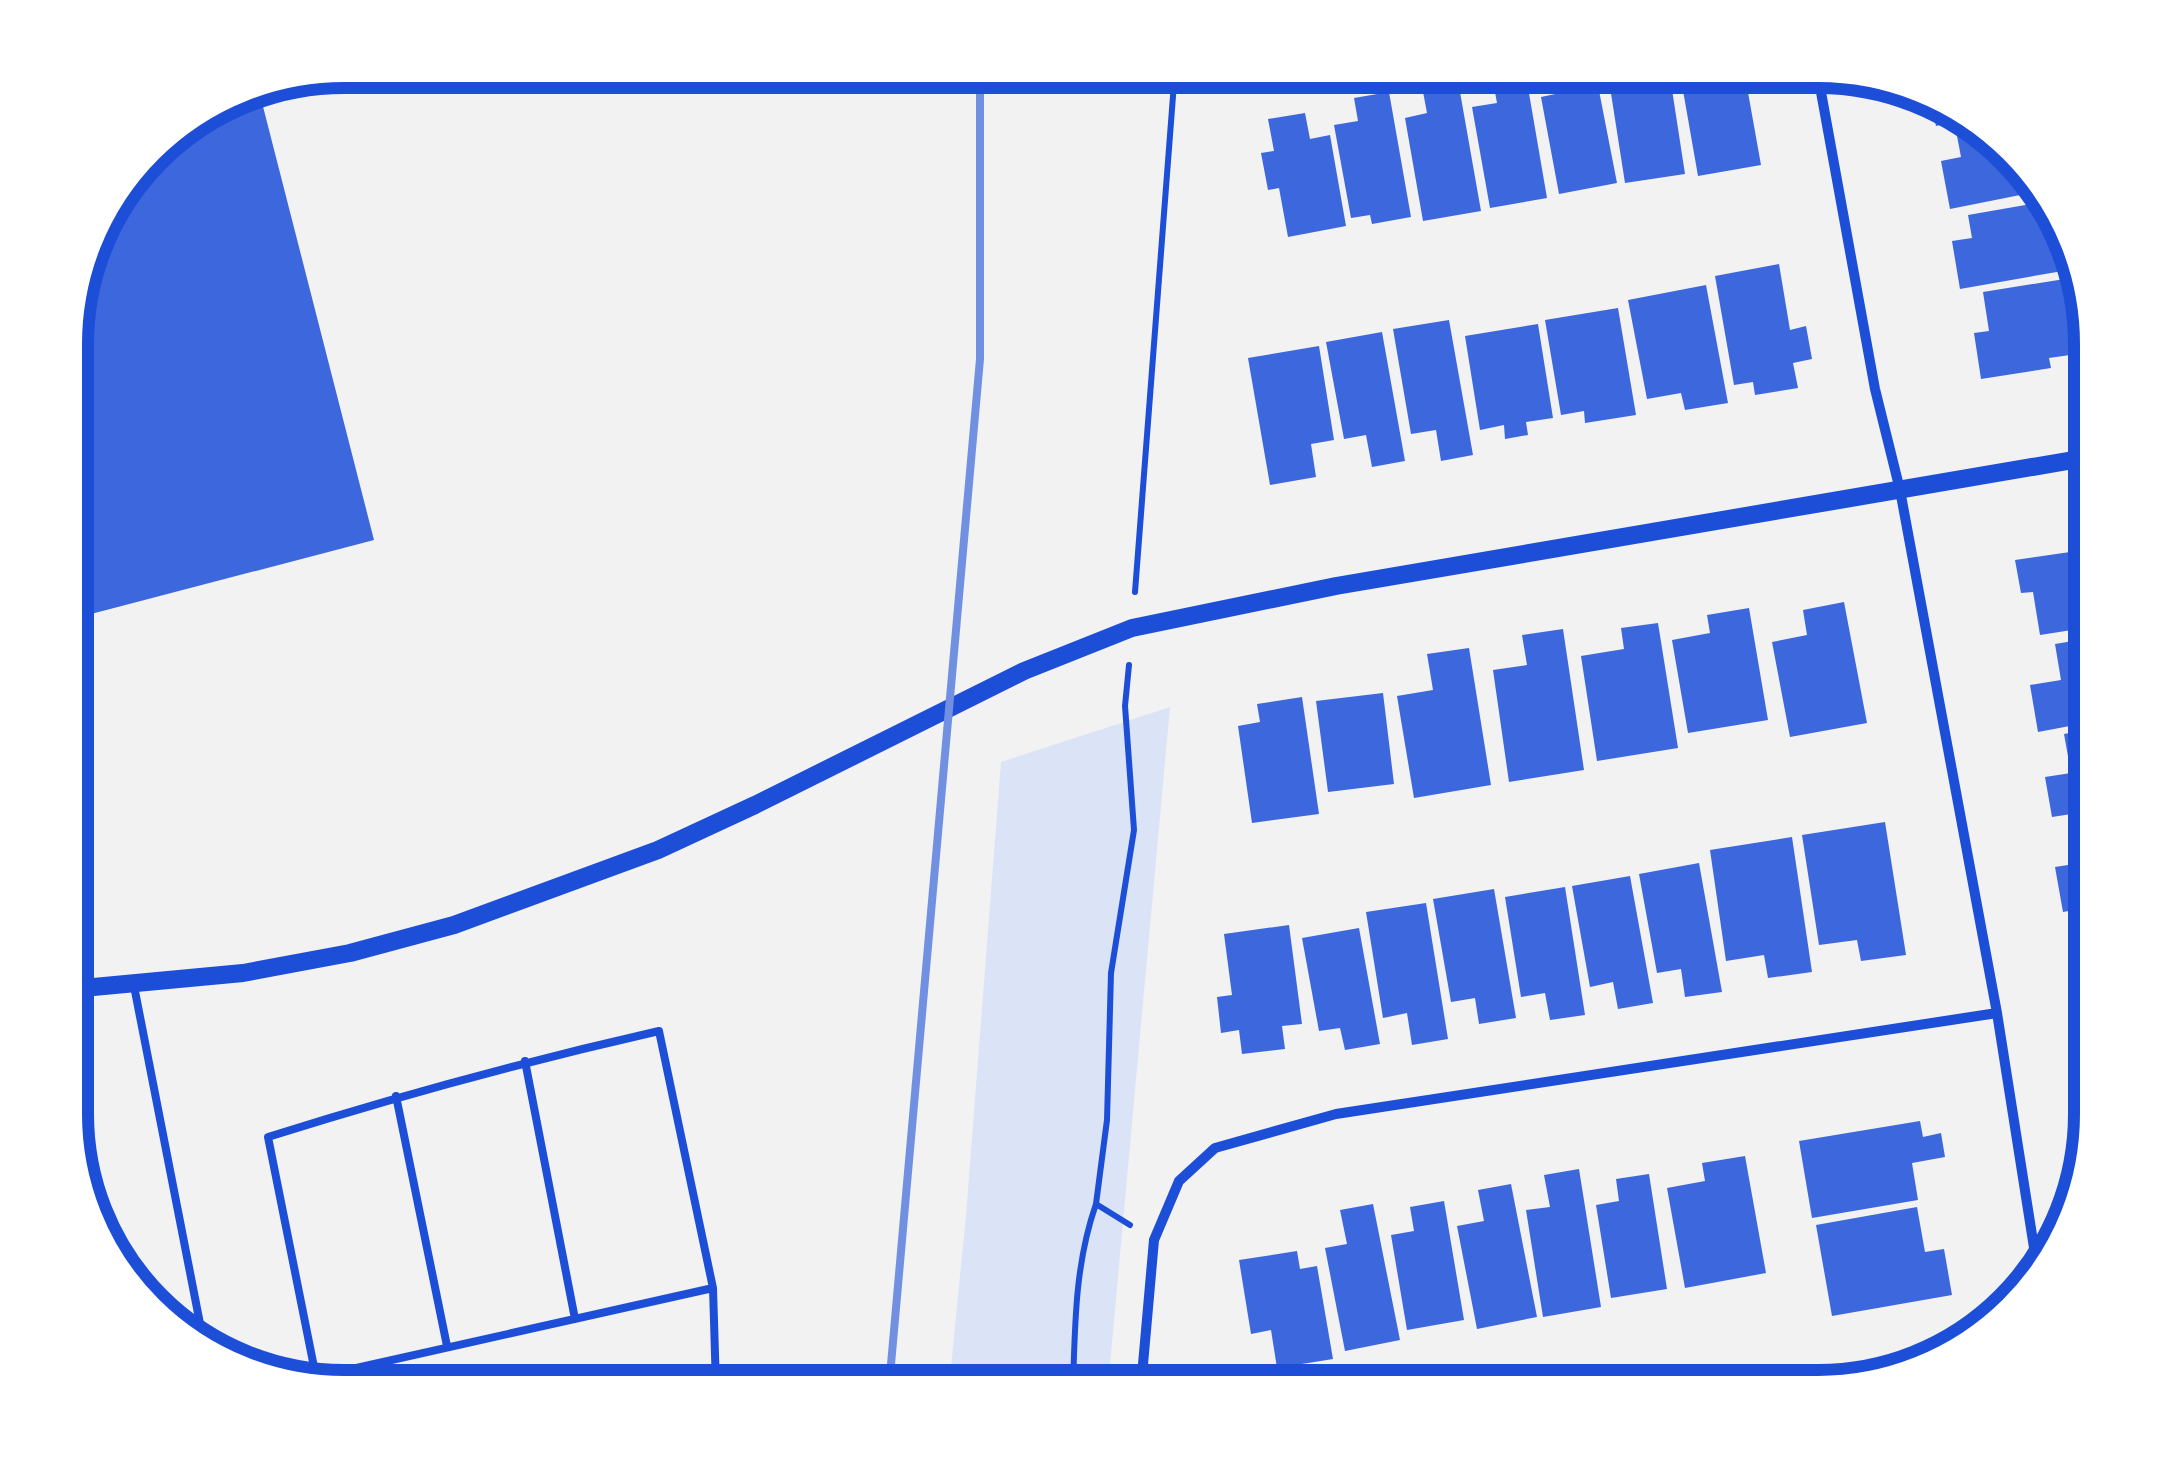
<svg xmlns="http://www.w3.org/2000/svg" width="2162" height="1457" font-family="Cabin,sans-serif">
  <style>
    .green { fill: #dbe4f7 }
    .building { fill: #3d67dc }
    .lines { fill: none; stroke-linecap: round; stroke-linejoin: round }
    .path { stroke: #1d4ed8; stroke-width: 6 }
    .service { stroke: #1d4ed8; stroke-width: 8 }
    .minor { stroke: #1d4ed8; stroke-width: 10 }
    .tertiary { stroke: #1d4ed8; stroke-width: 18 }
    .rail { stroke: #7290e2; stroke-width: 8 }
    .rim { fill: none; stroke: #1d4ed8; stroke-width: 12 }
  </style>
  <rect width="100%" height="100%" fill="#f2f2f2"/>
  <path class="green" d="M 1170,707 L 1108,1387 L 949,1387 L 966,1215 L 1001,762 Z"/>
  <path class="building" d="M 1491,70 L 1525,70 L 1547,198 L 1490,208 L 1472,107 L 1497,103 Z
    M 1561,70 L 1595,70 L 1617,183 L 1559,194 L 1541,97 L 1565,92 Z
    M 1633,70 L 1669,70 L 1685,174 L 1625,183 L 1610,87 L 1635,83 Z
    M 1701,70 L 1744,70 L 1761,165 L 1698,176 L 1681,79 L 1702,75 Z
    M 1457,75 L 1481,211 L 1423,221 L 1405,118 L 1427,113 L 1421,81 Z
    M 258,87 L 374,540 L 72,619 L 72,309 L 99,222 L 163,138 L 240,91 Z
    M 1389,92 L 1411,217 L 1372,224 L 1370,215 L 1351,218 L 1334,125 L 1358,121 L 1354,98 Z
    M 1931,104 L 1971,116 L 1973,118 L 1936,126 Z
    M 1305,113 L 1310,139 L 1330,135 L 1346,226 L 1288,237 L 1279,188 L 1268,190 L 1261,153 L 1274,151 L 1268,119 Z
    M 1984,130 L 2040,191 L 1950,209 L 1941,161 L 1961,157 L 1957,136 Z
    M 2049,201 L 2056,207 L 2074,269 L 1960,289 L 1952,241 L 1972,238 L 1968,215 Z
    M 1779,264 L 1790,330 L 1806,326 L 1812,359 L 1793,363 L 1798,388 L 1755,395 L 1753,382 L 1734,385 L 1715,276 Z
    M 2077,277 L 2091,352 L 2049,358 L 2051,368 L 1981,379 L 1974,333 L 1989,331 L 1983,292 Z
    M 1706,285 L 1728,403 L 1685,410 L 1681,393 L 1647,399 L 1628,300 Z
    M 1618,308 L 1636,415 L 1585,423 L 1584,411 L 1561,415 L 1545,320 Z
    M 1449,320 L 1473,455 L 1441,461 L 1436,430 L 1411,434 L 1393,329 Z
    M 1538,324 L 1553,418 L 1526,422 L 1528,435 L 1505,439 L 1504,425 L 1480,430 L 1465,336 Z
    M 1382,332 L 1405,461 L 1372,467 L 1366,435 L 1344,439 L 1326,342 Z
    M 1319,346 L 1334,440 L 1311,444 L 1316,477 L 1270,485 L 1248,358 Z
    M 2091,549 L 2091,627 L 2040,635 L 2033,592 L 2021,593 L 2015,560 Z
    M 1844,602 L 1867,723 L 1790,737 L 1772,642 L 1807,635 L 1803,610 Z
    M 1749,608 L 1768,720 L 1688,733 L 1672,640 L 1710,633 L 1707,615 Z
    M 1658,623 L 1678,748 L 1597,761 L 1581,656 L 1624,649 L 1621,628 Z
    M 1563,629 L 1584,770 L 1509,782 L 1493,670 L 1527,665 L 1522,635 Z
    M 2091,638 L 2091,722 L 2038,732 L 2030,685 L 2061,680 L 2055,644 Z
    M 1469,648 L 1491,785 L 1414,798 L 1397,696 L 1433,690 L 1427,654 Z
    M 1383,693 L 1394,784 L 1328,792 L 1316,701 Z
    M 1302,697 L 1319,814 L 1252,823 L 1238,726 L 1260,722 L 1257,704 Z
    M 2091,729 L 2091,811 L 2052,817 L 2045,777 L 2071,773 L 2064,734 Z
    M 1885,822 L 1906,955 L 1861,961 L 1857,940 L 1819,945 L 1802,835 Z
    M 2091,822 L 2091,907 L 2063,912 L 2055,867 L 2087,862 L 2080,824 Z
    M 1792,837 L 1812,972 L 1768,978 L 1764,955 L 1726,961 L 1710,850 Z
    M 1699,863 L 1722,992 L 1685,997 L 1681,969 L 1657,973 L 1639,874 Z
    M 1630,876 L 1653,1003 L 1618,1009 L 1613,982 L 1590,987 L 1572,886 Z
    M 1565,887 L 1585,1015 L 1550,1020 L 1545,993 L 1521,997 L 1505,897 Z
    M 1494,889 L 1516,1018 L 1479,1024 L 1475,998 L 1451,1002 L 1433,899 Z
    M 1426,903 L 1448,1039 L 1412,1045 L 1407,1013 L 1383,1018 L 1366,912 Z
    M 1289,925 L 1302,1024 L 1282,1026 L 1285,1049 L 1242,1054 L 1239,1030 L 1221,1033 L 1217,997 L 1232,995 L 1224,934 Z
    M 1359,928 L 1380,1044 L 1345,1050 L 1340,1028 L 1319,1031 L 1302,938 Z
    M 2091,956 L 2091,1001 L 2081,1002 L 2074,959 Z
    M 2091,1050 L 2091,1094 L 2085,1095 L 2078,1052 Z
    M 1920,1121 L 1923,1137 L 1941,1133 L 1945,1157 L 1912,1163 L 1918,1200 L 1812,1218 L 1799,1141 Z
    M 1745,1156 L 1766,1273 L 1685,1288 L 1667,1188 L 1705,1181 L 1702,1163 Z
    M 1579,1169 L 1601,1307 L 1543,1317 L 1526,1210 L 1550,1207 L 1544,1175 Z
    M 1649,1174 L 1667,1289 L 1611,1298 L 1596,1205 L 1619,1201 L 1616,1179 Z
    M 1511,1184 L 1537,1317 L 1477,1329 L 1457,1226 L 1484,1221 L 1478,1190 Z
    M 1444,1201 L 1464,1320 L 1407,1330 L 1391,1235 L 1414,1231 L 1410,1207 Z
    M 1373,1204 L 1400,1340 L 1345,1351 L 1325,1248 L 1347,1244 L 1340,1210 Z
    M 1917,1207 L 1925,1252 L 1944,1249 L 1952,1295 L 1832,1316 L 1816,1225 Z
    M 1297,1251 L 1300,1269 L 1317,1266 L 1333,1359 L 1277,1368 L 1271,1330 L 1251,1334 L 1239,1260 Z"/>
  <g class="lines">
    <path class="path" d="M 1135,592 L 1175,70
      M 1129,665 L 1125,706 L 1134,830 L 1111,973 L 1107,1120 L 1096,1204 L 1130,1225
      M 1073,1387 C 1075,1324 1075,1264 1096,1204"/>
    <path class="service" d="M 134,986 L 204,1344
      M 525,1061 L 575,1319
      M 396,1096 L 447,1346
      M 312,1377 L 316,1377 L 268,1137 C 398,1096 527,1061 659,1031 L 713,1288 L 716,1387
      M 316,1377 L 713,1288"/>
    <path class="minor" d="M 1817,70 L 1875,389 L 1900,490 L 1997,1013 L 2038,1273
      M 1141,1387 L 1154,1240 L 1179,1181 L 1215,1148 L 1336,1114 L 1997,1013"/>
    <path class="tertiary" d="M 72,989 L 243,973 L 350,953 L 454,925 L 658,850 L 755,805 L 1024,671 L 1132,628 L 1336,586 L 2091,457"/>
    <path class="rail" d="M 889,1387 L 980,359 L 980,70"/>
  </g>
  <path d="M0 0H2162V1457H0ZM344 88H1818A256 256 0 0 1 2074 344V1114A256 256 0 0 1 1818 1370H344A256 256 0 0 1 88 1114V344A256 256 0 0 1 344 88Z" fill="#fff" fill-rule="evenodd"/>
  <path class="rim" d="M344 88H1818A256 256 0 0 1 2074 344V1114A256 256 0 0 1 1818 1370H344A256 256 0 0 1 88 1114V344A256 256 0 0 1 344 88Z"/>
</svg>
